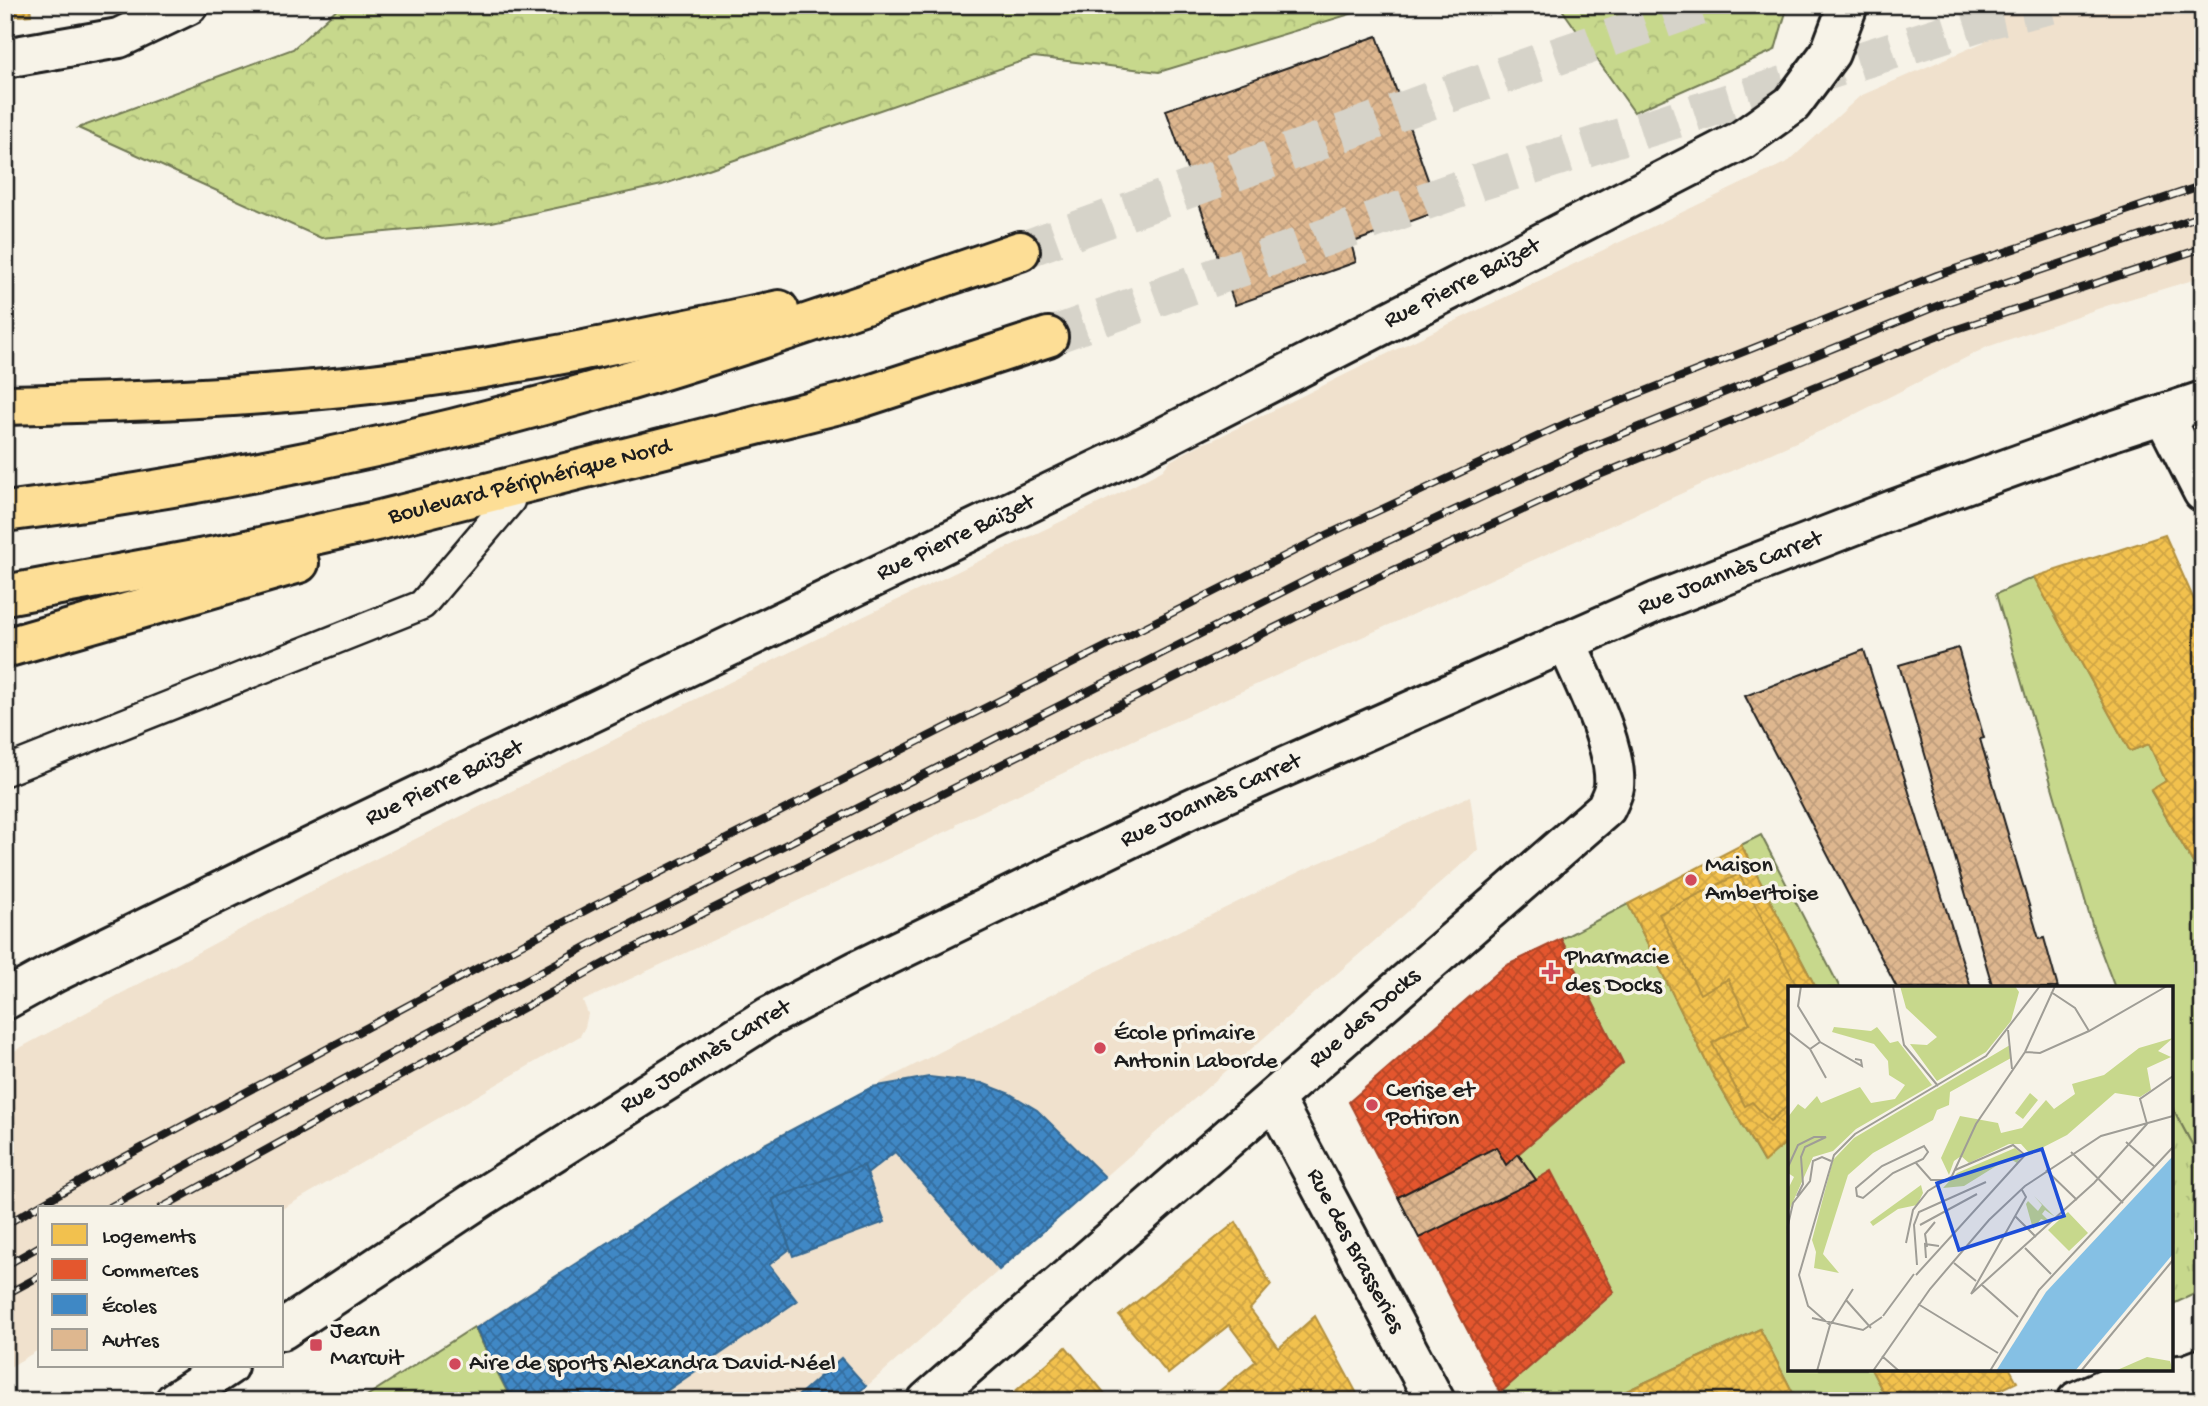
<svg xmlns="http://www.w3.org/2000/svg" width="2208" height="1406" font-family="'Gochi Hand',sans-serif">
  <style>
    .built { fill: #f0e1cd }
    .grass { fill: #c7d88c; stroke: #727a54; stroke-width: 2 }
    .forest { fill: url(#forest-crowns); stroke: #727a54; stroke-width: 2 }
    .park { fill: url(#park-tufts); stroke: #727a54; stroke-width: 2 }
    .homes { fill: url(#homes-cross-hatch); stroke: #b2903f; stroke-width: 2 }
    .shops { fill: url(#shops-cross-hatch); stroke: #a84529; stroke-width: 2 }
    .schools { fill: url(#schools-cross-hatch); stroke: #346892; stroke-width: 2 }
    .building { fill: url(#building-cross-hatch); stroke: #1c1c1c; stroke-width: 2 }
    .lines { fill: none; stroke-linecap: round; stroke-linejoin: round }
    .trunk-tunnel { stroke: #d6d3c9; stroke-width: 38; stroke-dasharray: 38 19; stroke-linecap: butt }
    .service-casing { stroke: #1c1c1c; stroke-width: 33 }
    .minor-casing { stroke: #1c1c1c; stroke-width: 44 }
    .tertiary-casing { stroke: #1c1c1c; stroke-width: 44 }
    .trunk-casing { stroke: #1c1c1c; stroke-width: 44 }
    .service { stroke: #f7f3e8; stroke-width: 28 }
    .minor { stroke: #f7f3e8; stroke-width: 38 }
    .tertiary { stroke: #f7f3e8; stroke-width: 38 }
    .trunk { stroke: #fdde96; stroke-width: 38 }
    .rail-casing { stroke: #1c1c1c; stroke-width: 8 }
    .rail { stroke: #f7f3e8; stroke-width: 5; stroke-dasharray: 16; stroke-linecap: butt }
    .poi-dot { fill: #d1495b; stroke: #f7f3e8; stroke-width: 2.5 }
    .labels { text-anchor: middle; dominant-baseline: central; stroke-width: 7; stroke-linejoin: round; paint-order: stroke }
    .street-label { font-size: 24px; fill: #1c1c1c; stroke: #f7f3e8 }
    .poi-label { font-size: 24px; fill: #1c1c1c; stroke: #f7f3e8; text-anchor: start }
    .inset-road { fill: none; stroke: #9f9d96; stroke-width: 2 }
    .view { fill: #1d4ed8; fill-opacity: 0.15; stroke: #1d4ed8; stroke-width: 3.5 }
    .inset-edge { fill: none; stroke: #1c1c1c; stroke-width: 3.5 }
  </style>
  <defs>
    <pattern id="forest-crowns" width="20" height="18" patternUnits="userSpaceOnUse" patternTransform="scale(1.75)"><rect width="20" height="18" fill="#c7d88c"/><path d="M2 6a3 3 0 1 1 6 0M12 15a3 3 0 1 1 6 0" fill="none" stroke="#aab978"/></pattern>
    <pattern id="park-tufts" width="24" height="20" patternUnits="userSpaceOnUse" patternTransform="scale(1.75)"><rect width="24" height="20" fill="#c7d88c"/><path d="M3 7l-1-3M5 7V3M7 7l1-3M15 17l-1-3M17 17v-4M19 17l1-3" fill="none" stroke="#aab978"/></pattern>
    <pattern id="homes-cross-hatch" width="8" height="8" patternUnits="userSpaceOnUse" patternTransform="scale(1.75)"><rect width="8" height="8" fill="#f2c14e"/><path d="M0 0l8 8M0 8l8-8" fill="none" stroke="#cfa544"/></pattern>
    <pattern id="shops-cross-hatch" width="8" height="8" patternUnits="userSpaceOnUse" patternTransform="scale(1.75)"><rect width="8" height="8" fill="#e4572e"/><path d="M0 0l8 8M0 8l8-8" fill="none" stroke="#b84726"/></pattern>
    <pattern id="schools-cross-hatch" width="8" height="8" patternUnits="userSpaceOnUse" patternTransform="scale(1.75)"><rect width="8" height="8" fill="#3f88c5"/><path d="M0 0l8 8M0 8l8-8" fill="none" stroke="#346e9f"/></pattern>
    <pattern id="building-cross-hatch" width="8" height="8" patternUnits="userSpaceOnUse" patternTransform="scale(1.75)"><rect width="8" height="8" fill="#deb78f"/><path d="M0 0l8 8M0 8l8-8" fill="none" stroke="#be9d7b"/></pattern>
  </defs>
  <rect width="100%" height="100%" fill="#f7f3e8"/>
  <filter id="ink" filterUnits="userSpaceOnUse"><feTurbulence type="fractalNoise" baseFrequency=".0143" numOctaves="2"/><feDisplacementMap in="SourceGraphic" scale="14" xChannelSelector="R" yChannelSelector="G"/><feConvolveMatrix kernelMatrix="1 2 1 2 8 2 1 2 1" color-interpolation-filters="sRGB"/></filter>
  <g filter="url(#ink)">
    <path class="built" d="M 1974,5 L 2203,5 L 2203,277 L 2106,306 L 1987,347 L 1836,424 L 1142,736 L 957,823 L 956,827 L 583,1001 L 588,1014 L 585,1027 L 580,1036 L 282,1209 L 40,1208 L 40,1349 L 5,1370 L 5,1056 L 325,884 L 804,645 L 1108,499 L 1163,470 L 1170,461 L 1201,444 L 1213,440 L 1403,346 L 1789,161 L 1860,96 L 1984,42 Z
      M 1470,796 L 1478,850 L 850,1401 L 512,1401 L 474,1327 L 759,1145 L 1103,968 L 1301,871 Z"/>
    <path class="grass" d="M 2034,577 L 2130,751 L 2149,744 L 2166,781 L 2151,791 L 2203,880 L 2203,1165 L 2171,1105 L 2171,988 L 2115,988 L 2096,938 L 1996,594 Z
      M 1761,835 L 1840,988 L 1816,988 L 1741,845 Z
      M 1628,904 L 1711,1071 L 1763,1161 L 1790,1139 L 1790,1369 L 1871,1369 L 1888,1401 L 1797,1401 L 1760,1329 L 1605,1401 L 1504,1401 L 1500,1393 L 1614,1292 L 1551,1172 L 1536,1180 L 1518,1154 L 1623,1063 L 1561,939 Z
      M 474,1327 L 512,1401 L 359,1401 Z"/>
    <path class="forest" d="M 341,5 L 1380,5 L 1159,72 L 1034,57 L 662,185 L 492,222 L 321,238 L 78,128 L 293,49 Z
      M 1559,5 L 1788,5 L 1775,50 L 1634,112 Z"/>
    <path class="park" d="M 2171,1105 L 2203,1165 L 2203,1290 L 2171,1305 Z"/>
    <path class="homes" d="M 5,5 L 30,5 L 31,15 L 5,17 Z
      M 2165,535 L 2203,620 L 2203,880 L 2151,790 L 2166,781 L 2149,744 L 2130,751 L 2034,577 Z
      M 1741,845 L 1816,988 L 1790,988 L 1790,1139 L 1764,1162 L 1711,1071 L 1628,904 Z
      M 1739,874 L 1798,988 L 1790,988 L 1790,1104 L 1770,1121 L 1752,1102 L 1745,1106 L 1712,1043 L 1750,1023 L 1728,979 L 1700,994 L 1659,914 Z
      M 1236,1222 L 1271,1285 L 1250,1309 L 1279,1348 L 1315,1316 L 1361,1401 L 1207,1401 L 1256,1361 L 1229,1325 L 1168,1374 L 1119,1316 Z
      M 1760,1329 L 1797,1401 L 1605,1401 L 1748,1335 Z
      M 1066,1347 L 1111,1401 L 1004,1401 Z
      M 1871,1369 L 2010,1369 L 2017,1382 L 1977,1401 L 1888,1401 Z"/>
    <path class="shops" d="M 1561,939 L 1623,1063 L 1518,1154 L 1536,1180 L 1551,1171 L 1614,1292 L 1500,1393 L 1349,1102 L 1505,966 Z"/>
    <path class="schools" d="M 929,1077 L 982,1083 L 1010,1094 L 1037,1110 L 1105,1177 L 999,1270 L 895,1152 L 867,1174 L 864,1165 L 772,1199 L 790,1249 L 769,1265 L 797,1301 L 652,1401 L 513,1401 L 476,1328 L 744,1155 L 872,1087 Z
      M 864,1165 L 885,1222 L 793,1256 L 772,1199 Z
      M 841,1358 L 866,1386 L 849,1401 L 792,1401 Z"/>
    <path class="building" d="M 1377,36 L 1439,211 L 1351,243 L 1356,262 L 1235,305 L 1166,110 Z
      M 1958,648 L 1984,738 L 1980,739 L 2039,939 L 2044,938 L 2058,988 L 1993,988 L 1899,665 Z
      M 1864,650 L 1971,988 L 1897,988 L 1745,696 Z
      M 1496,1147 L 1506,1165 L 1518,1154 L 1536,1180 L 1419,1238 L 1398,1197 Z"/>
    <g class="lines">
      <path class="trunk-tunnel" d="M 1020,251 L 1443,96 L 1705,5
        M 1048,337 L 1479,182 L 1991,19 L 2051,5"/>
      <defs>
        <path id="service" d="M 5,771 L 422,605 L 510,501"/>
        <g id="minor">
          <path d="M 5,58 L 119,38 L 188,5"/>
          <path d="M 2163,414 L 2203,492"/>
          <path id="s1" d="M 5,1000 L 54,973 L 303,851 L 1133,453 L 1742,140 L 1792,104 L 1830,53 L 1848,5"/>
          <path id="s2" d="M 1274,1099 L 1435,1401"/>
          <path id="s3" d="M 927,1401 L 1606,808 C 1609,801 1613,794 1614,787 C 1618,747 1582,679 1566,641"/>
          <path d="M 2077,1401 L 2120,1382 L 2187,1374 L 2203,1368"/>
        </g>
        <g id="tertiary">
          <path id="s4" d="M 282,1330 L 482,1197 L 768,1017 L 858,970 L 1192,808 L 1656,602 L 1893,510 L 2103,434 L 2203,401"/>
          <path d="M 175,1401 L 228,1366"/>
        </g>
        <g id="trunk">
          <path d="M 5,405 C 127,402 250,398 371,384 C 509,368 644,338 779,310"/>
          <path d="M 5,512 C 207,486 409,445 604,388 C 744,347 882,298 1020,251"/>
          <path id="s5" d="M 5,595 L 238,552 L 376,521 L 851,401 L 1048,337"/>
          <path d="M 5,648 L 299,563"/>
        </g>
      </defs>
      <use href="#service" class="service-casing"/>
      <use href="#minor" class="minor-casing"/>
      <use href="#tertiary" class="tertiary-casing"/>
      <use href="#trunk" class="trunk-casing"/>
      <use href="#service" class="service"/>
      <use href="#minor" class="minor"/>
      <use href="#tertiary" class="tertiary"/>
      <use href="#trunk" class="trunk"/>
      <defs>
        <path id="rail" d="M 108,1208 L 606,936 L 1328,569 L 1583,450 L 1942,304 L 2203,215
          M 161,1208 L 612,959 L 1340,595 L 1592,478 L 1951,331 L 2203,248
          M 5,1225 L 102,1169 L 594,906 L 1320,538 L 1575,419 L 1937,275 L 2203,185
          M 5,1266 L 40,1246
          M 5,1295 L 40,1276"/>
      </defs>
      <use href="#rail" class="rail-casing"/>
      <use href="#rail" class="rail"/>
    </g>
  </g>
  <g class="poi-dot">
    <circle cx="1691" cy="880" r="7"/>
    <path d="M1547.5 961.5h7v7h7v7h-7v7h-7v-7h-7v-7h7z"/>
    <circle cx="1100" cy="1048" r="7"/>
    <circle cx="1372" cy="1105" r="7"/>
    <rect x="309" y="1338" width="14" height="14" rx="3.5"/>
    <circle cx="455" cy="1364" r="7"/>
  </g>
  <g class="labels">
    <g class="street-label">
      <text stroke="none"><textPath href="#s1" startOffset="1624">Rue Pierre Baizet</textPath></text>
      <text stroke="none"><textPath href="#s5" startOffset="537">Boulevard Périphérique Nord</textPath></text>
      <text stroke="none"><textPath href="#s1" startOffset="1057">Rue Pierre Baizet</textPath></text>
      <text stroke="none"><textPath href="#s4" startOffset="1638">Rue Joannès Carret</textPath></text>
      <text stroke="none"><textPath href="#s1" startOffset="490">Rue Pierre Baizet</textPath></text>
      <text stroke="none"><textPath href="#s4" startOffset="1071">Rue Joannès Carret</textPath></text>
      <text stroke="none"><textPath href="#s3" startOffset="581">Rue des Docks</textPath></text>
      <text stroke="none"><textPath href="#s4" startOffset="504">Rue Joannès Carret</textPath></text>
      <text stroke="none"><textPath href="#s2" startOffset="172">Rue des Brasseries</textPath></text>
    </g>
    <g class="poi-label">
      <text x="1705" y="866">Maison<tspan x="1705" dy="28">Ambertoise</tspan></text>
      <text x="1565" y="958">Pharmacie<tspan x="1565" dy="28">des Docks</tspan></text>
      <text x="1114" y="1034">École primaire<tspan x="1114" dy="28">Antonin Laborde</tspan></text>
      <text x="1386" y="1091">Cerise et<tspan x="1386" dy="28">Potiron</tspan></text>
      <text x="330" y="1331">Jean<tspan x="330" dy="28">Marcuit</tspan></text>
      <text x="469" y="1364">Aire de sports Alexandra David-Néel</text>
    </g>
  </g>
  <g transform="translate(1788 986)">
    <rect width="385" height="385" fill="#f7f3e8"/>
    <path d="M 242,107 L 250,114 L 235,133 L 227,127 ZM 246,210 L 267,231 L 257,224 L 254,228 L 262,236 L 253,233 L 245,243 L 238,218 L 240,215 L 250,225 L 254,219 Z" fill="#c7d88c"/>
    <path d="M 46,41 L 83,45 L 89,41 L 102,57 L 110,55 L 144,99 L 68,143 L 45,165 L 25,171 L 0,227 L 0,203 L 6,191 L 0,187 L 0,131 L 10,118 L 17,123 L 29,110 L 33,117 L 72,101 L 83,117 L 107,113 L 117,99 L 101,89 L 100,75 L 86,58 L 44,46 ZM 385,52 L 370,65 L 383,71 L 359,82 L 363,104 L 352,111 L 327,107 L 279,149 L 242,168 L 233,158 L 221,158 L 181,177 L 173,170 L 166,175 L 161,189 L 153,172 L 172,130 L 210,137 L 213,147 L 234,142 L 258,114 L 266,123 L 287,108 L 284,98 L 316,89 L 351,62 ZM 222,59 L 223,72 L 162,106 L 161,119 L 149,124 L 145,134 L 85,167 L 60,189 L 35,268 L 51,287 L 26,282 L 28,266 L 24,254 L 45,174 L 66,152 ZM 227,162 L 234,168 L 229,177 L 221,172 L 176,200 L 155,202 L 169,187 ZM 133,199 L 135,207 L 129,219 L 110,223 L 85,240 L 82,236 ZM 359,371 L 382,375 L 385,385 L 327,385 Z" fill="#c7d88c"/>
    <path d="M 112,0 L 227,0 L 231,6 L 223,35 L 198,66 L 149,95 L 122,58 L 139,59 L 149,51 L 118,22 ZM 280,226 L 300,247 L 281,265 L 260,244 Z" fill="#c7d88c"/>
    <path d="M 385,170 L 385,268 L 287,385 L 208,385 L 258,306 Z" fill="#85c0e4"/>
    <path class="inset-road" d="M 105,0 L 116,59 L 150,100M 263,6 L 287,22 L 301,45M 220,44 L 224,83M 0,46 L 22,63 L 32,56 L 10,20 L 13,0M 32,56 L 74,80 L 73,74 L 67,73M 22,63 L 38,92M 237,66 L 252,67 L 301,45 L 379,0M 338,156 L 367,181M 136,160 L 140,166 L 135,173 L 105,187 L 75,212 L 69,210 L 68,202 L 94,180 ZM 283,166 L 335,217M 128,177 L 143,194 L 158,194M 0,181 L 10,159 L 26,151 L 38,151 L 17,161 L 13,171 L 15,198 L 9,210M 258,184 L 289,214M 227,230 L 248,251M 0,239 L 5,217 L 22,195 L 25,175 L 34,171 L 43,175M 132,239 L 189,208M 118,257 L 125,224 L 140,205 L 164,190 L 188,138 L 237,66 L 267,0M 139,261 L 137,248 L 147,236M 237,262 L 263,288M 138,272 L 137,258 L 151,260M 166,277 L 188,295M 129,279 L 126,239 L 131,226 L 198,196M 128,289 L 237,169 L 225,159 L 167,184M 194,299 L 230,331M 183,308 L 306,197 L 359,138 L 352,113 L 385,90M 183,308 L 238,211 L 234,204M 58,314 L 83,342M 130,318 L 210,367M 95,330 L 126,288M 24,332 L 75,344 L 94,331M 43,338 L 65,303M 94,370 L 111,385M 29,385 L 42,339 L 20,320 L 11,289 L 46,169 L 67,148 L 198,70 L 252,0M 85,385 L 142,303 L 201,234 L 237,200 L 313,150 L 385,130M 202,385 L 251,304 L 385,161M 293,385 L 385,274"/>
    <path class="view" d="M 254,163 L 276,230 L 171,264 L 149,197 Z"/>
    <rect width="385" height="385" class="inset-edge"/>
  </g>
  <rect width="2208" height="1406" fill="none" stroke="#f7f3e8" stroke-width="28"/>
  <rect x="14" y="14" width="2180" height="1378" fill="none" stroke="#1c1c1c" stroke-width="2.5" filter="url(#ink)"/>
  <rect x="38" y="1206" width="245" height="161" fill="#f7f3e8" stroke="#9f9d96" stroke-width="2"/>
  <rect x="52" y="1224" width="35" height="21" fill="#f2c14e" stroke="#9f9d96" stroke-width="2"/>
  <text x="102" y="1242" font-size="21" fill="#1c1c1c">Logements</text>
  <rect x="52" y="1259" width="35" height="21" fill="#e4572e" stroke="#9f9d96" stroke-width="2"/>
  <text x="102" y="1276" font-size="21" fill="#1c1c1c">Commerces</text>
  <rect x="52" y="1294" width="35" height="21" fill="#3f88c5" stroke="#9f9d96" stroke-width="2"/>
  <text x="102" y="1312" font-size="21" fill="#1c1c1c">Écoles</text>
  <rect x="52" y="1329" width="35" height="21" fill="#deb78f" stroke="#9f9d96" stroke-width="2"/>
  <text x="102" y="1346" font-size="21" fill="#1c1c1c">Autres</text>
</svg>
